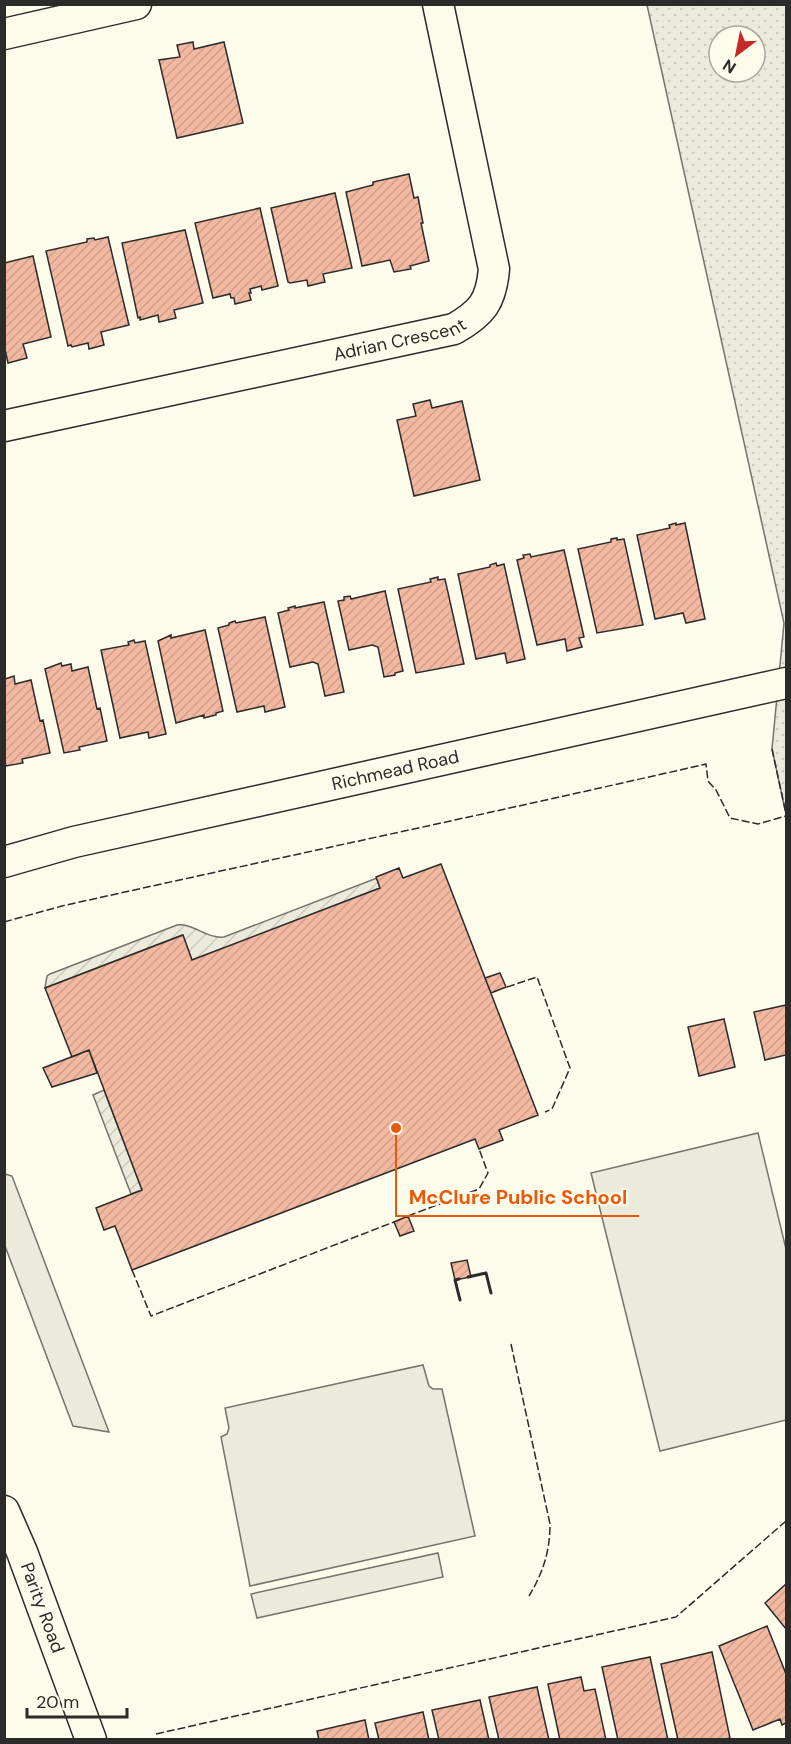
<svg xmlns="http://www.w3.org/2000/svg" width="791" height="1744" font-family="'DM Sans',sans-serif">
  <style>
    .grass { fill: url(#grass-dots); stroke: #74746e; stroke-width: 1.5; fill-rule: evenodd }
    .garden { fill: url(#garden-furrows); stroke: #74746e; stroke-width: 1.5 }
    .pitch { fill: #ecebdb; stroke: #74746e; stroke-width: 1.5 }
    .parking { fill: #eceadb; stroke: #74746e; stroke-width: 1.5 }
    .building { fill: url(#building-hatch); stroke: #2b2b2b; stroke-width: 1.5 }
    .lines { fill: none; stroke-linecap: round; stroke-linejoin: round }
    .street-casing { stroke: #2b2b2b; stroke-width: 33 }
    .street { stroke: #fdfbea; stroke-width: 30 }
    .fence { stroke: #2b2b2b; stroke-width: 1.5; stroke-dasharray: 8 3; stroke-linecap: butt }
    .wall { stroke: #2b2b2b; stroke-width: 3 }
    .labels { text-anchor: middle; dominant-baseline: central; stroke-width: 4.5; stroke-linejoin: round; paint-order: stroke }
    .street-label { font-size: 18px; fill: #2b2b2b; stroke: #fdfbea }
    .leader { fill: none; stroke: #e8590c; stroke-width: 2 }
    .callout-dot { fill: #e8590c; stroke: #fdfbea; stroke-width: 2 }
    .callout-label { font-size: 20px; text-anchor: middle; font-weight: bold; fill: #e8590c; stroke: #fdfbea; stroke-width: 4.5; stroke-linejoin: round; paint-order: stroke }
  </style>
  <defs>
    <pattern id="grass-dots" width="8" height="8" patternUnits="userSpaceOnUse" patternTransform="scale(1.5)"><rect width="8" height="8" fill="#ecebdb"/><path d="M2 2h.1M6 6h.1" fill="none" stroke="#cbcabc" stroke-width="1.8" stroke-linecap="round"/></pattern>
    <pattern id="garden-furrows" width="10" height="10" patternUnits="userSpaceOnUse" patternTransform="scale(1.5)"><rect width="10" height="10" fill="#ecebdb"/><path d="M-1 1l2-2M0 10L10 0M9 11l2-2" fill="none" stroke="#cbcabc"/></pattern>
    <pattern id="building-hatch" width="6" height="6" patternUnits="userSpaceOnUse" patternTransform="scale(1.5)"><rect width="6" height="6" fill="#f2b8a0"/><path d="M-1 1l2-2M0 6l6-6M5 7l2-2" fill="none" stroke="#d09e8a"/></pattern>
  </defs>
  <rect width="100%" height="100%" fill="#fdfbea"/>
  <path class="grass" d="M 647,5 L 786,5 L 786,814 L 772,749 L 784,623 ZM 719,36 L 755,36 L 755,72 L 719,72 Z"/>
  <path class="garden" d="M 377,878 L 380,888 L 192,960 L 182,935 L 45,988 L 47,976 L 50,974 L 177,925 C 193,923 207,939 224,937 Z
    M 104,1090 L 142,1190 L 131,1194 L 93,1095 Z"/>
  <path class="pitch" d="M 758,1133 L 786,1249 L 786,1420 L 660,1451 L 591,1173 Z"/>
  <path class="parking" d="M 5,1174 L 12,1176 L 109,1432 L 73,1426 L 5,1246 Z
    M 423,1365 L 429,1386 L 433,1389 L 442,1389 L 475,1536 L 250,1586 L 221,1437 L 227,1434 L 229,1428 L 225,1408 Z
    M 438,1553 L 443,1577 L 257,1618 L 251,1594 Z"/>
  <path class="building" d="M 193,42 L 194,49 L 224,42 L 243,123 L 177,138 L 159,60 L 180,57 L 177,45 Z
    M 409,174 L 414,198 L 418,197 L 423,223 L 421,223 L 429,261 L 410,266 L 411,269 L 394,272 L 390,260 L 362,266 L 346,192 L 373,185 L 373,182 Z
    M 335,193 L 352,268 L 323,274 L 325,282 L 308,286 L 307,280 L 290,283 L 288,282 L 271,208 Z
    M 260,208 L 278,286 L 262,290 L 261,286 L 250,289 L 251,293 L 249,293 L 251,300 L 235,304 L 234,298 L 231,298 L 230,294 L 213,298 L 195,223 Z
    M 185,230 L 203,303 L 174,310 L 176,318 L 159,322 L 158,315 L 140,320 L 140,317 L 138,318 L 122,243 Z
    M 108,237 L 129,325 L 101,332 L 104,345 L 89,349 L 88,343 L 72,347 L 71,345 L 68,346 L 46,251 L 87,242 L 87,239 L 94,238 L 95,240 Z
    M 33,256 L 51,337 L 23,344 L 27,358 L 8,363 L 4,345 L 4,263 Z
    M 430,400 L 432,408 L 462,401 L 480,480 L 414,496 L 397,420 L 416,416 L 413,404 Z
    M 676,523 L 676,525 L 685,523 L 705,619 L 686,623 L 683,613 L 655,619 L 637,535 L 670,528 L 669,525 Z
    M 617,538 L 617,540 L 624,539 L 643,625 L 597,633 L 578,549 L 611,542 L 611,539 Z
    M 564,550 L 584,637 L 579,638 L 582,647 L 567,651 L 565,639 L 537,645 L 517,560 L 524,558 L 523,555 L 530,554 L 531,557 Z
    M 496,563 L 497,566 L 504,564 L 525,659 L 507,663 L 505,653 L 476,659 L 458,574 L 490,567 L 490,565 Z
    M 438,577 L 438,580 L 445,579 L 464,664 L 416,673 L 398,589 L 431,582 L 430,579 Z
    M 385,591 L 403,671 L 395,673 L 395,675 L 384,677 L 378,647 L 372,645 L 349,650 L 338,601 L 344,600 L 344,597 L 350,596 L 351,599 Z
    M 324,602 L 344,692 L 325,696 L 318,664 L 313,662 L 290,667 L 278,613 L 289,610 L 288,608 L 295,606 L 295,608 Z
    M 265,617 L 285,707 L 265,712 L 264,706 L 237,712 L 218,628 L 229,625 L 229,623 L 235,621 L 236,623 Z
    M 205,630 L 223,711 L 216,713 L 216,715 L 204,718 L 204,715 L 176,723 L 158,641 L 171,635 L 171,638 Z
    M 134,640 L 135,643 L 145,641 L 166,734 L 149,738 L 148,732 L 120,738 L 101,650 L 129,645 L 128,642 Z
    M 61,663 L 62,666 L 71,664 L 72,671 L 88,667 L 97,709 L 100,708 L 107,741 L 79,747 L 80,750 L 64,753 L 45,669 Z
    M 14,676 L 15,684 L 31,680 L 40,721 L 43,720 L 50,753 L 22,759 L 23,763 L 6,766 L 4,759 L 4,677 L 5,679 Z
    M 441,864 L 538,1115 L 499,1130 L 503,1140 L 479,1149 L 475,1139 L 132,1270 L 115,1226 L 104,1230 L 96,1208 L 142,1190 L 89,1050 L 72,1057 L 45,988 L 183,935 L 192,960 L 380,888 L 376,877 L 399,868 L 403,878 Z
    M 500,973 L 506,987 L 491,993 L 485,978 Z
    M 786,1005 L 786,1055 L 765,1060 L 754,1012 Z
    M 724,1019 L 735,1067 L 699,1076 L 688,1027 Z
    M 89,1050 L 97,1073 L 52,1087 L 43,1068 Z
    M 408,1216 L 414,1231 L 400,1236 L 394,1222 Z
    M 467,1260 L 471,1277 L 455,1280 L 451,1263 Z
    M 786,1584 L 786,1629 L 765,1603 Z
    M 767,1626 L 786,1674 L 786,1723 L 782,1725 L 780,1719 L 753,1730 L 719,1646 Z
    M 712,1652 L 730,1738 L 724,1740 L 678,1740 L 661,1664 Z
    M 650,1657 L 668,1740 L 618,1740 L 602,1667 Z
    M 581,1677 L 584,1691 L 595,1689 L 606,1740 L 560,1740 L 548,1684 Z
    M 537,1687 L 549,1740 L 499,1740 L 489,1697 Z
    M 480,1700 L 489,1740 L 439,1740 L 432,1710 Z
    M 423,1712 L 429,1740 L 379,1740 L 375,1723 Z
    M 365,1720 L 369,1740 L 319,1740 L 317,1731 Z"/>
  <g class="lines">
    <defs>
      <g id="street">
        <path d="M 4,34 L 136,4"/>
        <path id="s1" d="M 4,426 L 454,329 C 482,313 491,302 494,269 L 438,4"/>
        <path id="s2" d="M 4,862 L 74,842 L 786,683"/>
        <path id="s3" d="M 4,1511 L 22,1552 L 91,1740"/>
      </g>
    </defs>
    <use href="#street" class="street-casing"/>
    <use href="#street" class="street"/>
    <path class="fence" d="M 772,749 L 786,814
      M 4,922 L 62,906 C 277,858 492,813 706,764 L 708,781 L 716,790 L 730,818 L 758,824 L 786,816
      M 507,987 L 537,977 L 570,1068 L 552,1109 L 545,1112
      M 408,1216 L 479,1189 L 488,1173 L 479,1149
      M 132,1270 L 151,1316 L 394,1222
      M 511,1344 L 550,1524 C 550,1551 543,1573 529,1596
      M 156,1734 L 676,1617 L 786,1521"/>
    <path class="wall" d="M 468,1277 L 486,1273 L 491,1293
      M 459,1279 L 455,1280 L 460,1300"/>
  </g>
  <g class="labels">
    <g class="street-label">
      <text stroke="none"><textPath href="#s1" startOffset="405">Adrian Crescent</textPath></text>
      <text stroke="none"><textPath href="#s2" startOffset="402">Richmead Road</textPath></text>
      <text stroke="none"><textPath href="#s3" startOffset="104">Parity Road</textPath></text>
    </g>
  </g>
  <path class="leader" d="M396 1128L396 1216H639"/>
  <circle class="callout-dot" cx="396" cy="1128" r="6"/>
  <g class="callout-label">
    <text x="518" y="1204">McClure Public School</text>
  </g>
  <rect width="791" height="1744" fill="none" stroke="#2b2b2b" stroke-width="12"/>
  <g transform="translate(737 54) rotate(212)"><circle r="28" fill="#fdfbea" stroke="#a9a89e" stroke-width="1.5"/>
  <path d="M0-4.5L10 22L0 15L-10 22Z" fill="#c62828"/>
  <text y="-9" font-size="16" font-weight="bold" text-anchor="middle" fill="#2b2b2b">N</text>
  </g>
  <path d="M27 1708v9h100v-9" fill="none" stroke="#2b2b2b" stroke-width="3"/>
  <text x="36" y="1708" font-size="18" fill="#2b2b2b" stroke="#fdfbea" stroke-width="4.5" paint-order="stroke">20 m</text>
</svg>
